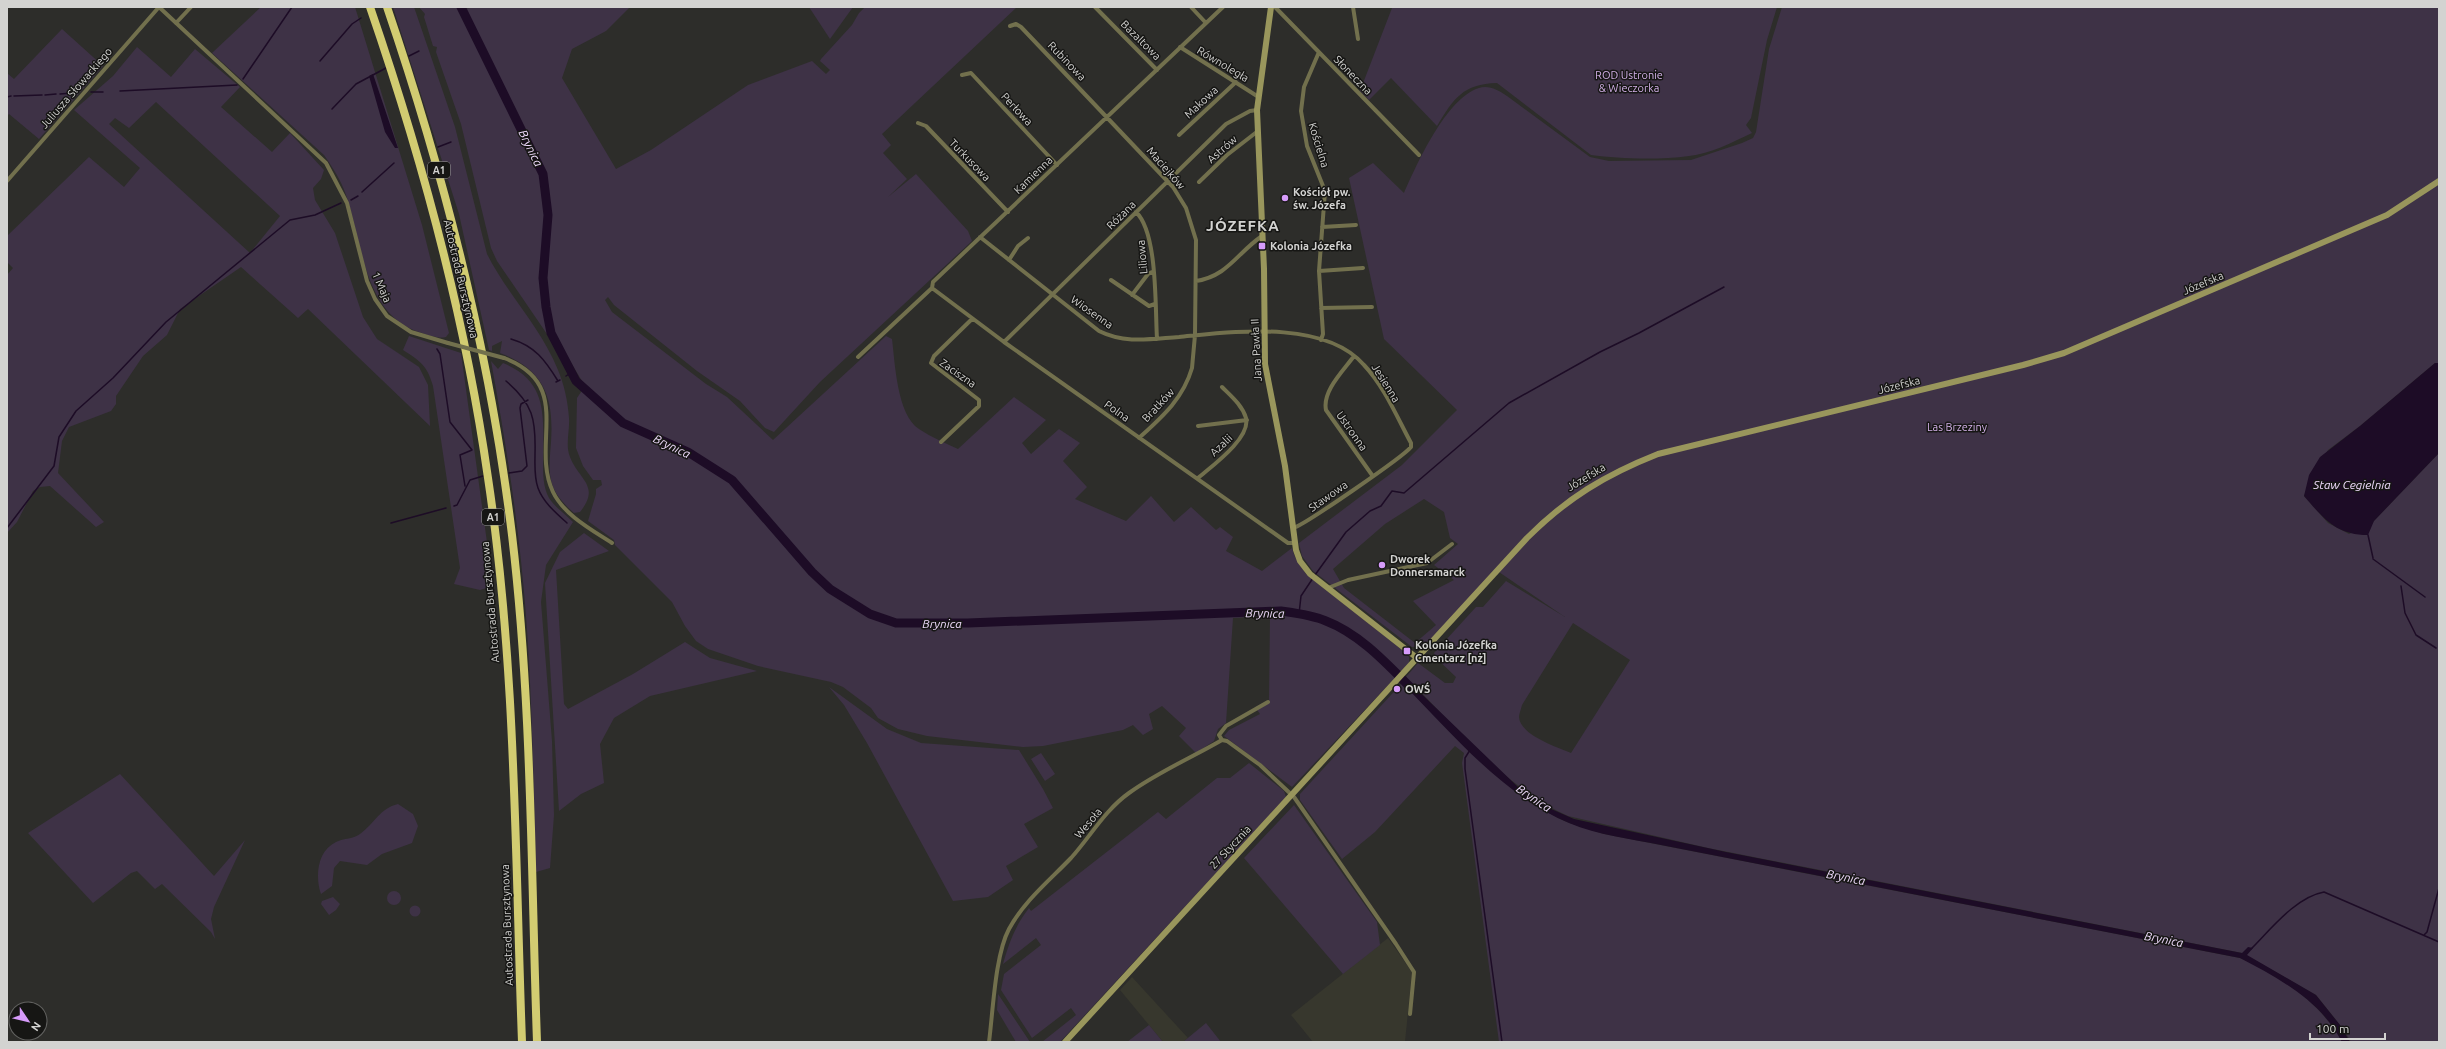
<svg xmlns="http://www.w3.org/2000/svg" width="2446" height="1049" font-family="Ubuntu,sans-serif">
  <style>
    .built { fill: #37372d }
    .green { fill: #3e3246; fill-rule: evenodd }
    .water { fill: #1d0c26 }
    .lines { fill: none; stroke-linecap: round; stroke-linejoin: round }
    .stream { stroke: #1d0c26; stroke-width: 1.5 }
    .river { stroke: #1d0c26; stroke-width: 9 }
    .street { stroke: #72704d; stroke-width: 4 }
    .secondary { stroke: #99965c; stroke-width: 6 }
    .highway { stroke: #d2cc71; stroke-width: 8 }
    .street-bridge { stroke: #72704d; stroke-width: 4 }
    .poi-dot { fill: #d69bfa; stroke: #161614; stroke-width: 1.5 }
    .labels { text-anchor: middle; dominant-baseline: central; stroke-width: 3; stroke-linejoin: round; paint-order: stroke }
    .shield { fill: #161614; stroke: #9a9a98; stroke-width: 1 }
    .shield-label { font-size: 10px; font-weight: bold; fill: #d3d3d1 }
    .street-label { font-size: 11px; fill: #d3d3d1; stroke: #161614 }
    .park-label { font-size: 11px; fill: #d2b0e7; stroke: #161614 }
    .poi-label { font-size: 11px; font-weight: bold; fill: #d3d3d1; stroke: #161614; text-anchor: start }
    .water-label { font-size: 12px; font-style: italic; fill: #efdafc; stroke: #161614 }
    .district-label { font-size: 15px; font-weight: bold; letter-spacing: 1px; fill: #d3d3d1; stroke: #161614 }
  </style>
  <rect width="100%" height="100%" fill="#2d2d2a"/>
  <path class="built" d="M 1388,938 L 1412,972 L 1405,1042 L 1313,1042 L 1291,1015 Z
    M 1132,977 L 1188,1038 L 1183,1042 L 1163,1042 L 1120,990 Z"/>
  <path class="green" d="M 261,7 L 355,7 L 422,225 L 449,333 L 446,337 C 438,339 429,335 422,333 C 363,316 363,243 346,195 C 341,180 333,168 324,155 L 212,53 Z
    M 393,7 L 414,7 L 455,127 L 487,254 C 507,294 541,327 558,370 C 564,384 568,402 569,418 C 570,430 565,445 570,457 C 579,480 601,486 580,512 L 574,513 C 565,505 556,496 552,484 C 548,471 550,456 551,442 C 554,397 544,370 500,353 L 502,341 L 492,346 L 492,351 L 489,350 L 459,214 Z
    M 419,7 L 458,7 L 537,168 L 543,188 L 546,214 L 541,286 L 549,337 L 497,261 L 491,248 L 461,124 L 436,52 L 437,47 L 433,46 L 424,17 L 425,14 Z
    M 475,7 L 630,7 L 606,31 L 572,49 L 562,78 L 616,169 L 651,150 L 748,85 L 812,61 L 826,74 L 830,70 L 820,61 L 821,59 L 852,25 L 859,13 L 865,7 L 1017,7 L 882,134 L 891,145 L 883,153 L 907,179 L 888,197 L 916,174 L 968,231 L 972,241 L 820,382 L 774,432 L 765,428 L 740,401 L 697,371 L 614,305 L 608,297 L 605,300 L 612,312 L 706,384 L 727,397 L 773,440 L 886,336 L 892,339 C 895,363 897,415 919,429 C 931,437 945,443 958,449 L 1014,397 L 1046,420 L 1022,443 L 1031,454 L 1059,429 L 1080,443 L 1063,461 L 1087,487 L 1075,499 L 1126,521 L 1151,496 L 1174,522 L 1191,507 L 1216,530 L 1220,527 L 1233,537 L 1226,551 L 1262,571 L 1292,548 L 1295,557 L 1306,574 L 1406,653 L 1409,657 L 1409,663 L 1292,787 L 1224,736 L 1229,730 L 1260,714 L 1255,707 L 1269,700 L 1270,616 L 1233,618 L 1226,723 L 1218,729 L 1214,741 L 1196,753 L 1179,736 L 1186,728 L 1162,706 L 1149,714 L 1153,729 L 1143,735 L 1133,725 L 1123,730 L 1043,746 L 1023,747 L 927,736 L 898,729 L 878,718 L 871,708 L 843,687 L 831,682 L 758,666 L 708,649 L 696,641 L 685,626 L 672,602 L 615,545 L 614,540 L 588,521 L 596,494 L 596,489 L 602,485 L 601,480 L 593,480 L 583,466 L 576,448 L 577,398 L 585,386 L 553,333 L 550,319 L 544,278 L 550,215 L 549,188 L 541,162 L 465,9 Z
    M 809,7 L 853,7 L 830,39 Z
    M 1415,7 L 1777,7 L 1767,40 L 1751,118 L 1746,125 L 1752,133 C 1733,142 1710,154 1689,156 C 1659,160 1620,159 1591,155 L 1497,83 C 1463,84 1454,98 1437,126 L 1391,78 L 1369,100 L 1360,91 L 1392,8 Z
    M 1782,7 L 2439,7 L 2439,363 L 2435,363 L 2360,426 L 2328,450 L 2309,483 L 2304,496 L 2328,523 L 2349,534 L 2370,525 L 2439,453 L 2439,1042 L 2351,1042 L 2344,1030 L 2316,995 L 2242,953 L 1708,848 L 1568,816 C 1503,786 1456,727 1406,677 L 1418,663 L 1445,683 L 1453,683 L 1456,677 L 1435,657 L 1434,653 L 1476,607 L 1483,607 L 1506,581 L 1565,617 L 1496,570 L 1431,639 L 1422,646 L 1412,647 L 1313,571 L 1302,556 L 1299,543 L 1402,465 L 1457,410 L 1384,339 L 1349,178 L 1373,163 L 1404,193 C 1417,164 1446,98 1479,88 C 1489,85 1498,90 1507,96 L 1590,157 L 1609,161 L 1691,160 L 1742,143 L 1753,138 L 1756,132 L 1769,49 ZM 1424,499 L 1444,512 L 1450,538 L 1458,544 L 1434,565 L 1454,580 L 1413,601 L 1436,625 L 1415,643 L 1344,588 L 1333,569 L 1385,524 ZM 1573,623 L 1630,660 L 1571,753 C 1557,747 1520,735 1519,717 C 1519,714 1521,709 1522,705 Z
    M 62,29 L 103,66 L 39,139 L 9,114 L 7,116 L 7,73 L 14,79 Z
    M 137,47 L 171,77 L 195,49 L 240,87 L 221,107 L 272,152 L 290,133 L 324,170 L 321,179 L 313,188 L 315,200 L 335,233 L 363,317 L 377,339 L 419,367 L 428,385 L 430,426 L 308,309 L 298,318 L 241,267 L 180,309 L 167,335 L 143,356 L 116,396 L 116,404 L 111,411 L 69,427 L 62,441 L 58,473 L 104,522 L 96,527 L 50,486 L 40,487 L 33,491 L 17,522 L 7,533 L 7,275 L 13,268 L 7,262 L 7,236 L 89,157 L 124,187 L 140,168 L 74,110 L 113,76 ZM 156,102 L 280,216 L 250,253 L 109,124 L 115,118 L 129,128 Z
    M 409,336 L 461,353 L 493,586 L 480,590 L 454,584 L 460,568 L 433,386 C 427,365 420,361 403,350 Z
    M 491,361 L 498,369 L 503,363 C 550,382 543,419 543,462 C 543,473 543,487 549,498 C 555,507 565,514 573,522 L 546,565 L 541,602 L 552,741 L 554,815 L 550,868 L 536,872 C 533,768 532,664 521,561 C 514,494 503,427 491,361 Z
    M 584,533 L 609,551 L 556,570 L 564,704 L 568,709 L 633,674 L 685,642 L 710,658 L 757,671 L 650,696 L 614,718 L 600,744 L 604,783 L 581,794 L 559,811 L 545,583 L 560,552 Z
    M 1402,683 C 1451,731 1497,785 1558,818 C 1572,825 1589,829 1604,834 L 2240,958 C 2278,973 2323,1005 2342,1042 L 1499,1042 L 1462,763 L 1464,753 L 1455,746 L 1375,832 L 1342,859 L 1300,800 L 1300,794 Z
    M 829,687 L 887,729 L 921,743 L 1019,750 L 1043,789 L 1053,808 L 1024,824 L 1038,847 L 1006,866 L 1013,880 L 988,897 L 953,901 L 867,743 L 844,705 Z
    M 1041,753 L 1055,774 L 1045,781 L 1031,759 Z
    M 1249,763 L 1284,791 L 1286,797 L 1060,1042 L 1042,1042 L 1076,1015 L 1071,1008 L 1032,1038 L 1001,990 L 1004,974 L 1041,945 L 1036,938 L 1003,964 C 1009,943 1015,926 1029,908 L 1031,911 L 1158,812 L 1166,819 L 1217,778 L 1230,778 Z
    M 120,774 L 214,876 L 245,840 L 214,907 L 211,919 L 215,939 L 211,932 L 162,884 L 155,889 L 137,871 L 131,873 L 93,903 L 28,833 Z
    M 398,804 L 413,814 L 418,826 L 412,843 L 382,854 L 367,865 L 340,861 L 334,868 L 332,886 L 321,894 C 315,877 317,851 336,842 C 344,838 354,839 360,834 C 374,824 380,808 398,804 Z
    M 1294,805 L 1377,922 L 1380,945 L 1343,974 L 1244,858 Z
    M387 898a7 7 0 1 1 14 0a7 7 0 1 1-14 0Z
    M 333,897 L 340,904 L 336,910 L 329,915 L 321,904 L 322,901 Z
    M409.5 911a5.5 5.5 0 1 1 11 0a5.5 5.5 0 1 1-11 0Z
    M 998,994 L 1030,1042 L 1016,1042 L 997,1010 Z
    M 1206,1023 L 1221,1042 L 1183,1042 Z
    M 1149,1025 L 1163,1042 L 1127,1042 Z"/>
  <path class="water" d="M 373,74 L 398,148 L 395,148 L 385,132 L 369,76 Z
    M 2435,363 L 2439,363 L 2439,453 L 2374,521 L 2368,535 C 2336,535 2324,519 2304,496 L 2309,475 L 2320,457 L 2360,426 Z
    M 1405,678 L 1519,788 L 1549,808 L 1574,819 L 1726,852 L 2242,953 L 2248,947 L 2253,948 L 2247,955 L 2316,995 L 2340,1025 L 2350,1042 L 2342,1042 C 2321,1001 2280,979 2240,958 L 1661,845 C 1631,839 1598,835 1569,823 C 1502,795 1452,733 1402,683 Z"/>
  <g class="lines">
    <path class="stream" d="M 409,56 L 419,51
      M 320,61 L 352,24 L 361,18
      M 243,79 L 292,7
      M 120,91 L 237,85
      M 91,92 L 103,92
      M 60,94 L 72,93
      M 45,95 L 56,94
      M 14,96 L 42,95
      M 7,97 L 11,96
      M 332,109 L 356,84 L 386,68
      M 438,147 L 451,142
      M 362,192 L 394,163
      M 351,200 L 358,196
      M 511,339 C 535,346 545,360 558,381
      M 437,349 L 440,354 L 450,422 L 472,450 L 460,455 L 465,486
      M 566,376 L 572,372
      M 506,381 C 533,404 536,419 535,454 C 535,465 534,477 538,488 C 543,502 556,513 567,523
      M 556,382 L 560,380
      M 509,473 L 522,471 L 527,466 L 520,408 L 521,404 L 528,400
      M 454,506 L 457,505 L 470,480 L 483,476
      M 391,523 L 446,508
      M 7,528 L 54,466 L 59,437 L 76,411 L 113,378 L 166,322 L 290,220 L 315,215 L 341,203
      M 2368,535 L 2373,558
      M 2373,559 L 2425,597
      M 1315,575 L 1346,532 L 1370,511 L 1381,506 L 1392,491 L 1404,493 L 1509,403 L 1600,352 L 1639,333 L 1724,287
      M 2401,586 L 2405,613 L 2416,635 L 2436,648
      M 1299,614 L 1301,596 L 1313,578
      M 1470,750 L 1465,758 L 1465,769 L 1502,1042
      M 2424,935 L 2427,932 L 2439,888
      M 2251,949 C 2271,929 2296,897 2324,892 L 2439,942"/>
    <path class="river" d="M 461,7 L 543,174 L 548,215 L 543,278 L 546,307 L 551,333 L 576,381 L 623,423 L 688,452 L 732,480 L 812,572 L 830,589 L 870,614 L 896,623 L 968,623 L 1281,611 C 1295,613 1312,615 1326,621 C 1360,634 1387,664 1412,689"/>
    <path class="street" d="M 159,7 L 326,163 L 347,203 L 367,281 L 375,299 L 387,316 L 411,332 L 448,343
      M 1095,7 L 1157,70
      M 1191,7 L 1206,23
      M 1275,7 L 1419,155
      M 1353,7 L 1358,39
      M 176,23 L 191,7
      M 1010,26 L 1016,24 L 1021,27 L 1173,187 L 1186,208 L 1196,240 L 1195,335 L 1192,368 C 1183,399 1162,417 1139,438
      M 1180,47 L 1257,96
      M 1319,52 L 1304,87 L 1301,111 L 1307,146 L 1325,191 L 1319,271 L 1323,334 L 1321,340
      M 962,75 L 971,73 L 1057,165
      M 918,123 L 926,126 L 1008,212
      M 1179,135 L 1236,82
      M 7,181 L 159,7
      M 1199,182 L 1227,155 L 1258,131
      M 1136,212 C 1158,233 1155,308 1157,339
      M 1322,227 L 1356,225
      M 980,237 L 1099,331 C 1125,344 1150,339 1179,337 C 1232,332 1324,319 1364,365 C 1384,386 1397,417 1411,443 L 1411,447 C 1403,457 1303,526 1293,528
      M 1009,260 L 1018,246 L 1028,238
      M 1319,271 L 1363,268
      M 1111,280 L 1149,306 L 1155,304
      M 1196,281 C 1228,276 1237,253 1262,236
      M 932,288 L 1004,342 L 1288,543 L 1295,543
      M 1132,295 L 1148,274 L 1152,272
      M 1321,308 L 1372,307
      M 1004,342 L 1226,124 L 1250,111 L 1257,110
      M 1354,356 C 1344,370 1322,391 1326,410 L 1372,475
      M 858,357 L 932,288 L 933,282 L 1223,7
      M 504,358 C 575,385 530,443 553,492 C 564,515 592,530 612,543
      M 1198,426 L 1247,420
      M 941,442 L 979,406 L 979,400 L 931,363 L 934,356 L 972,319
      M 1198,478 C 1212,466 1251,438 1246,418 C 1242,405 1231,396 1222,387
      M 1328,588 L 1348,580 L 1427,563 L 1452,544
      M 1222,740 L 1219,735 L 1226,726 L 1268,702
      M 989,1042 C 993,1012 995,955 1009,929 C 1024,901 1050,880 1071,858 C 1090,837 1105,810 1129,793 C 1158,772 1191,758 1222,740 L 1227,741 L 1260,765 L 1294,797 L 1396,944 L 1414,972 L 1410,1014"/>
    <path class="secondary" d="M 1271,7 L 1257,110 L 1264,269 L 1265,364 L 1285,466 L 1296,550 L 1300,561 L 1310,574 L 1417,658
      M 1065,1042 L 1527,538 C 1567,498 1605,475 1658,454 L 2023,365 L 2064,353 L 2387,215 L 2439,181"/>
    <path class="highway" d="M 370,7 C 423,161 465,316 488,478 C 516,664 515,854 522,1042
      M 387,7 C 446,180 490,354 512,535 C 532,703 531,874 537,1042"/>
    <path class="street-bridge" d="M 448,343 L 504,358"/>
  </g>
  <g class="poi-dot">
    <circle cx="1285" cy="198" r="4"/>
    <rect x="1258" y="242" width="8" height="8" rx="2"/>
    <circle cx="1382" cy="565" r="4"/>
    <rect x="1403" y="647" width="8" height="8" rx="2"/>
    <circle cx="1397" cy="689" r="4"/>
  </g>
  <g class="labels">
    <g class="shield">
      <rect x="428" y="162" width="22" height="16" rx="3"/>
      <rect x="482" y="509" width="22" height="16" rx="3"/>
    </g>
    <g class="shield-label">
      <text x="439" y="170">A1</text>
      <text x="493" y="517">A1</text>
    </g>
    <g class="street-label">
      <text transform="translate(1141 40) rotate(45)">Bazaltowa</text>
      <text transform="translate(1067 61) rotate(46)">Rubinowa</text>
      <text transform="translate(1223 64) rotate(31)">Równoległa</text>
      <text transform="translate(1353 75) rotate(46)">Słoneczna</text>
      <text transform="translate(76 88) rotate(-49)">Juliusza Słowackiego</text>
      <text transform="translate(1201 102) rotate(-43)">Makowa</text>
      <text transform="translate(1017 109) rotate(47)">Perłowa</text>
      <text transform="translate(1319 145) rotate(73)">Kościelna</text>
      <text transform="translate(1222 149) rotate(-41)">Astrów</text>
      <text transform="translate(970 160) rotate(46)">Turkusowa</text>
      <text transform="translate(1166 168) rotate(49)">Maciejków</text>
      <text transform="translate(1033 175) rotate(-44)">Kamienna</text>
      <text transform="translate(1121 215) rotate(-44)">Różana</text>
      <text transform="translate(1142 257) rotate(-95)">Liliowa</text>
      <text transform="translate(461 279) rotate(77)">Autostrada Bursztynowa</text>
      <text transform="translate(2203 283) rotate(-23)">Józefska</text>
      <text transform="translate(382 287) rotate(66)">1 Maja</text>
      <text transform="translate(1092 312) rotate(35)">Wiosenna</text>
      <text transform="translate(1256 350) rotate(-93)">Jana Pawła II</text>
      <text transform="translate(958 373) rotate(35)">Zaciszna</text>
      <text transform="translate(1386 383) rotate(58)">Jesienna</text>
      <text transform="translate(1899 385) rotate(-14)">Józefska</text>
      <text transform="translate(1158 405) rotate(-47)">Bratków</text>
      <text transform="translate(1117 411) rotate(35)">Polna</text>
      <text transform="translate(1352 431) rotate(55)">Ustronna</text>
      <text transform="translate(1221 445) rotate(-43)">Azalii</text>
      <text transform="translate(1586 477) rotate(-31)">Józefska</text>
      <text transform="translate(1328 496) rotate(-35)">Stawowa</text>
      <text transform="translate(490 602) rotate(-95)">Autostrada Bursztynowa</text>
      <text transform="translate(1088 823) rotate(-50)">Wesoła</text>
      <text transform="translate(1230 847) rotate(-47)">27 Stycznia</text>
      <text transform="translate(507 925) rotate(-92)">Autostrada Bursztynowa</text>
    </g>
    <g class="park-label">
      <text x="1629" y="75">ROD Ustronie<tspan x="1629" dy="13">&amp; Wieczorka</tspan></text>
      <text x="1957" y="427">Las Brzeziny</text>
    </g>
    <g class="poi-label">
      <text x="1293" y="192">Kościół pw.<tspan x="1293" dy="13">św. Józefa</tspan></text>
      <text x="1270" y="246">Kolonia Józefka</text>
      <text x="1390" y="559">Dworek<tspan x="1390" dy="13">Donnersmarck</tspan></text>
      <text x="1415" y="645">Kolonia Józefka<tspan x="1415" dy="13">Cmentarz [nż]</tspan></text>
      <text x="1405" y="689">OWŚ</text>
    </g>
    <g class="water-label">
      <text transform="translate(531 148) rotate(64)">Brynica</text>
      <text transform="translate(672 446) rotate(26)">Brynica</text>
      <text x="2352" y="484">Staw Cegielnia</text>
      <text transform="translate(1265 613) rotate(1)">Brynica</text>
      <text x="942" y="623">Brynica</text>
      <text transform="translate(1534 798) rotate(34)">Brynica</text>
      <text transform="translate(1846 877) rotate(11)">Brynica</text>
      <text transform="translate(2164 939) rotate(11)">Brynica</text>
    </g>
    <g class="district-label">
      <text x="1243" y="225">JÓZEFKA</text>
    </g>
  </g>
  <rect width="2446" height="1049" fill="none" stroke="#d3d3d1" stroke-width="16"/>
  <g transform="translate(28 1021) rotate(125)"><circle r="19" fill="#161614" stroke="#626260"/>
  <path d="M0-3L7 15L0 10L-7 15Z" fill="#d69bfa"/>
  <text y="-6" font-size="11" font-weight="bold" text-anchor="middle" fill="#d3d3d1">N</text>
  </g>
  <path d="M2310 1033v6h75v-6" fill="none" stroke="#d3d3d1" stroke-width="2"/>
  <text x="2316" y="1033" font-size="12" fill="#d3d3d1" stroke="#161614" stroke-width="3" paint-order="stroke">100 m</text>
</svg>
